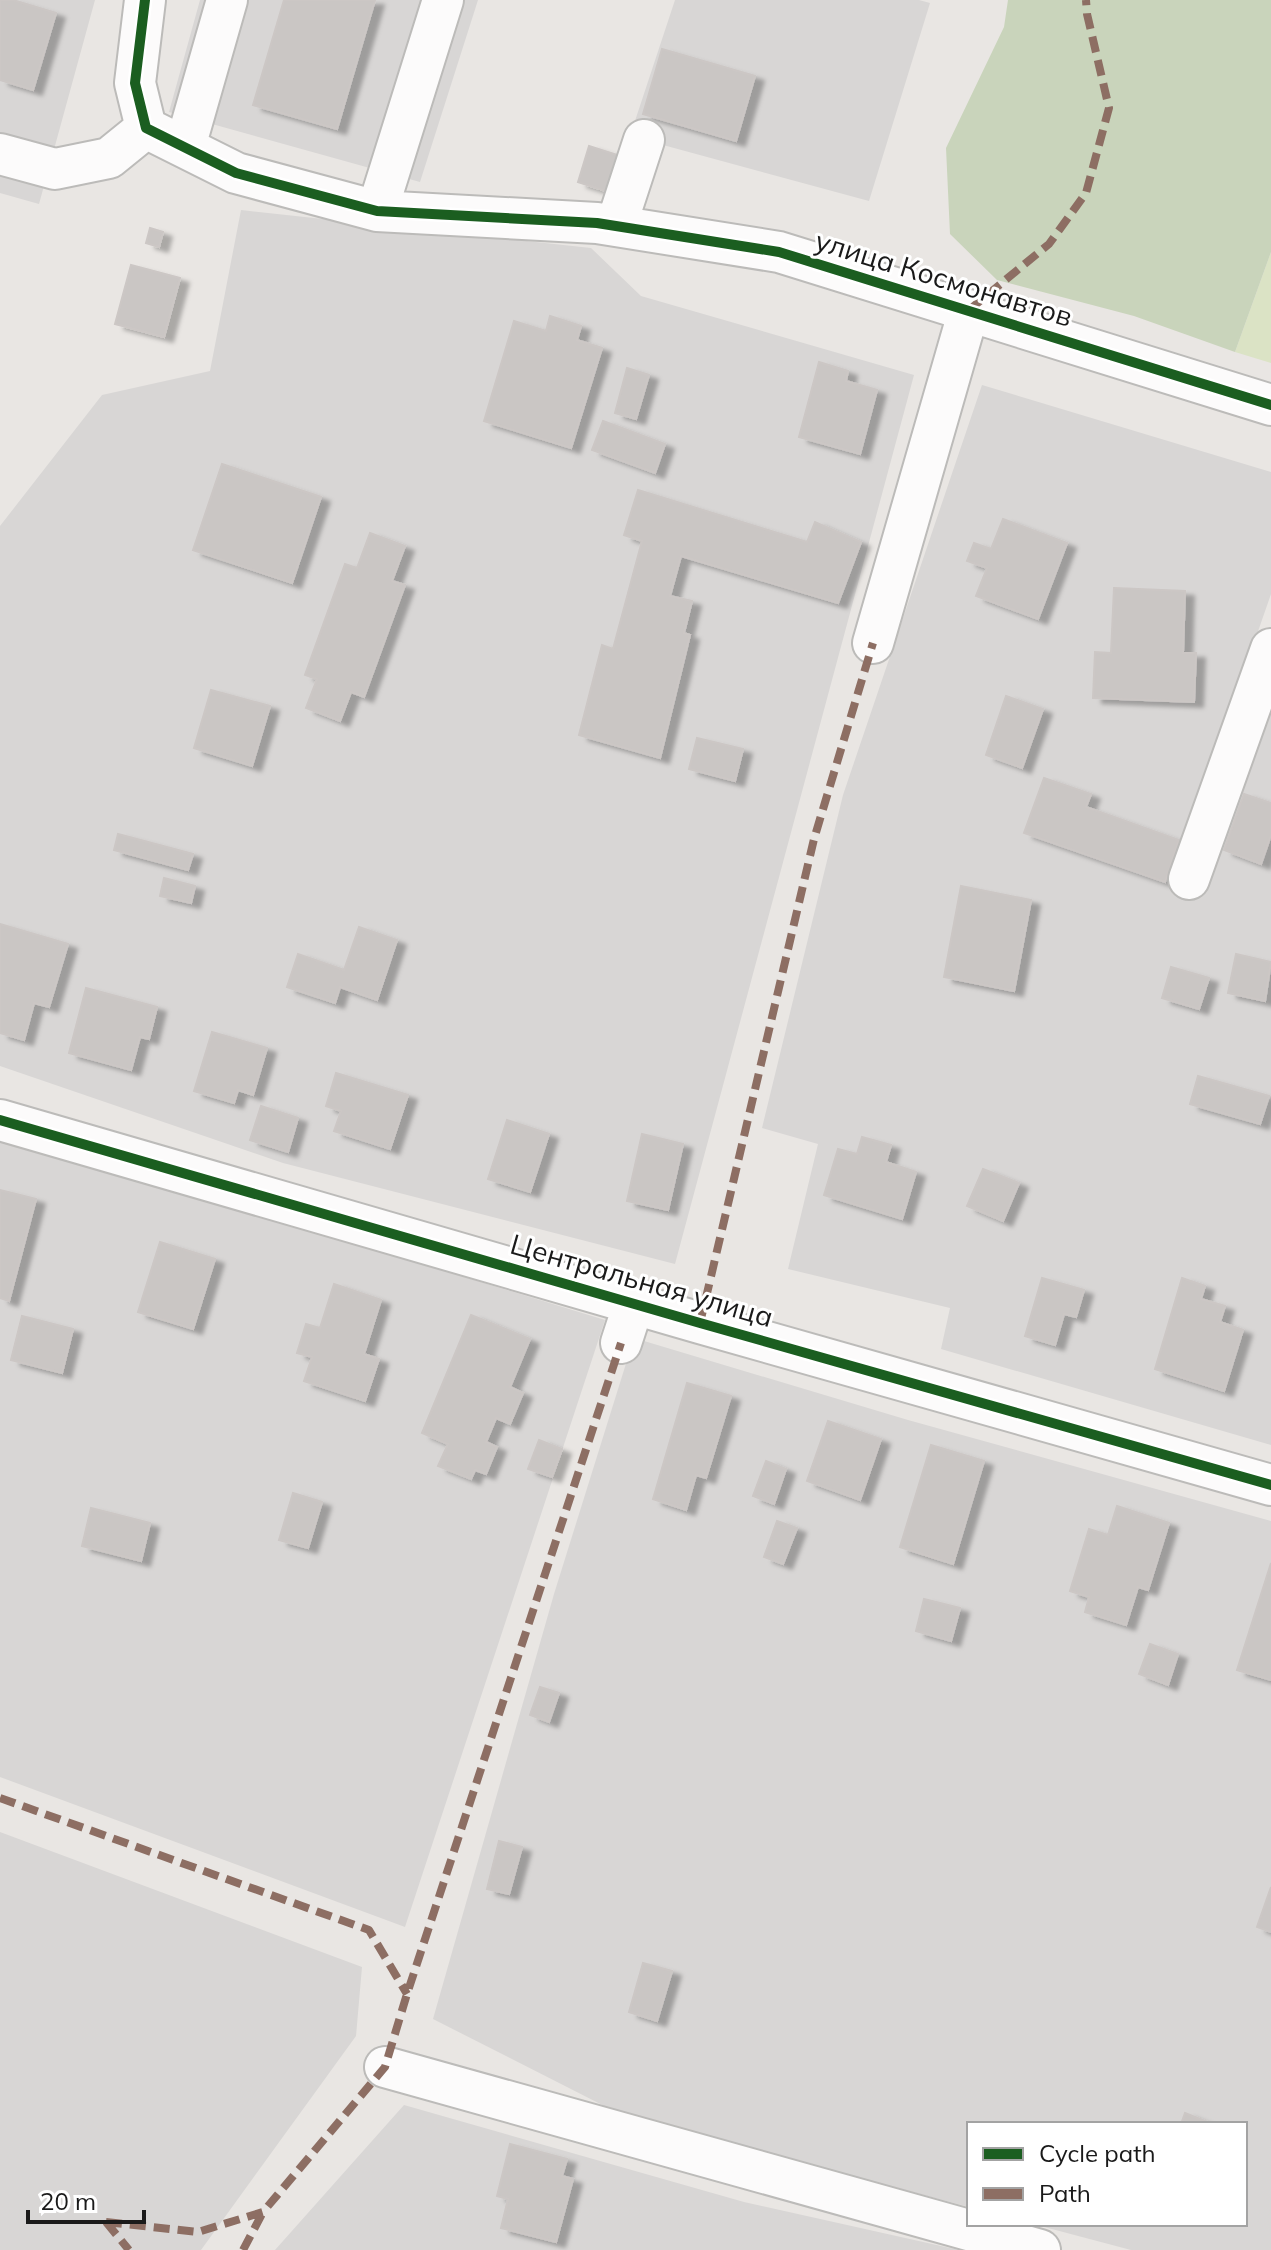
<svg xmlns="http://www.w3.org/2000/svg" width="1271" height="2250" font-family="Mulish,sans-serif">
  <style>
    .residential { fill: #d8d6d5 }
    .grass { fill: #dbe3c5 }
    .forest { fill: #c9d4bb }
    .building { fill: #cac6c4; stroke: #ccc7c5; stroke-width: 2; filter: url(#shadow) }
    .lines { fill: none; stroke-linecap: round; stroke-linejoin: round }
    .minor-casing { stroke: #bcbbb9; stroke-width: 44 }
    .minor { stroke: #fcfbfb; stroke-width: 40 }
    .quiet { stroke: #8d6e63; stroke-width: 8; stroke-dasharray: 16 8; stroke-linecap: butt }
    .cycleway-casing { stroke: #fff; stroke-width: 15 }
    .cycleway { stroke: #1b5e20; stroke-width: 10 }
    .labels { text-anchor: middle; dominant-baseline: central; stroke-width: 6; stroke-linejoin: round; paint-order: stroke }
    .street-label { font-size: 28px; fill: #1a1a1a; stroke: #fff }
  </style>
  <defs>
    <filter id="shadow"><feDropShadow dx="9" dy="5" stdDeviation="2" flood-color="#0004"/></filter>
  </defs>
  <rect width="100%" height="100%" fill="#e9e6e3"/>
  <path class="residential" d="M 0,0 L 95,0 L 39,204 L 0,193 Z
    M 200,0 L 478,0 L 420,182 L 169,112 Z
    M 675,0 L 919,0 L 930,3 L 869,201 L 630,136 Z
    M 241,210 L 591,248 L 641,296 L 914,375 L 675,1264 L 283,1163 L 0,1066 L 0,526 L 102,395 L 210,371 Z
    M 982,385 L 1271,472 L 1271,594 L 1169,887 L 1201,898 L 1271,708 L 1271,1445 L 941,1349 L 950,1308 L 788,1269 L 818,1144 L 762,1128 L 843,795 Z
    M 0,1135 L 605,1320 L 405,1927 L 0,1777 Z
    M 634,1338 L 908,1420 L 1271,1521 L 1271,2250 L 1131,2250 L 1033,2224 L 1245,2224 L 1245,2124 L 969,2124 L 969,2207 L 622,2115 L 433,2019 L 554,1594 Z
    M 0,1832 L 362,1967 L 356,2036 L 201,2250 L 0,2250 Z
    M 404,2105 L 744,2202 L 959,2250 L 275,2250 Z"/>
  <path class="grass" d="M 1271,252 L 1271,363 L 1235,352 Z"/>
  <path class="forest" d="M 1008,0 L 1271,0 L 1271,252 L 1235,352 L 1134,316 L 997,280 L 950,234 L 946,148 L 1004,27 Z"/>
  <path class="building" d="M 0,0 L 13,0 L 56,13 L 33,90 L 0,80 Z
    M 284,0 L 375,0 L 337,129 L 253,105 Z
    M 662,49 L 755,76 L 736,141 L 643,114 Z
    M 589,146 L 617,155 L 606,191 L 578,182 Z
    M 150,228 L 163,232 L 159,247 L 146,243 Z
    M 131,265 L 180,278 L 164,337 L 115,324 Z
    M 550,316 L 581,326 L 577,340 L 602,348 L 571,448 L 484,421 L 514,321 L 546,331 Z
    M 819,362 L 848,371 L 846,381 L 877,390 L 860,454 L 799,437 Z
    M 627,368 L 649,375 L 636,419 L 615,413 Z
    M 603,421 L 665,444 L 655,473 L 592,450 Z
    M 222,464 L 321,497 L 292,583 L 193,550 Z
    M 638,490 L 807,542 L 815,522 L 861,542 L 838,603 L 681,556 L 670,596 L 692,601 L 684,633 L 690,635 L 660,758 L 579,735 L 602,645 L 613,649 L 642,541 L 624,535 Z
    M 1003,519 L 1067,543 L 1038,619 L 976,596 L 987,568 L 967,561 L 974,543 L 991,549 Z
    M 370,533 L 405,546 L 392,581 L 405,585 L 364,697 L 351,692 L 340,721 L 306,708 L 317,679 L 305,675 L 345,564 L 357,568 Z
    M 1114,588 L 1185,591 L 1183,653 L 1196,653 L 1194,702 L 1093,698 L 1095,652 L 1111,653 Z
    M 211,690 L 270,706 L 252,766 L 194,748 Z
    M 1006,696 L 1043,709 L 1022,768 L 986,755 Z
    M 697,738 L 743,749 L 735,781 L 689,769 Z
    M 1044,778 L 1091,794 L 1086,807 L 1179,840 L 1165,882 L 1024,833 Z
    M 1244,794 L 1271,803 L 1271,835 L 1261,864 L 1224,850 Z
    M 118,834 L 193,854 L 188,870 L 114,850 Z
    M 164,878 L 195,886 L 191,903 L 160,896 Z
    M 961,886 L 1031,900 L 1014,991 L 944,977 Z
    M 0,924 L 68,944 L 49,1007 L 34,1003 L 24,1040 L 0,1033 Z
    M 359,927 L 397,940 L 377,1000 L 340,987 L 335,1003 L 287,987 L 298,954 L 344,970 Z
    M 1236,954 L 1271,962 L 1265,1001 L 1228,993 Z
    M 1171,967 L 1209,978 L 1199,1009 L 1162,998 Z
    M 86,988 L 157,1007 L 149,1039 L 140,1037 L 131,1070 L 69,1053 Z
    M 212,1032 L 267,1048 L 253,1095 L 238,1090 L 234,1103 L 194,1091 Z
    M 336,1073 L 408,1095 L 390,1149 L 334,1131 L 341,1111 L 326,1106 Z
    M 1198,1076 L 1269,1096 L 1260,1124 L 1190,1104 Z
    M 261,1106 L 298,1118 L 288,1152 L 250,1140 Z
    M 507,1120 L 549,1134 L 530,1192 L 488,1179 Z
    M 642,1134 L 683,1144 L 668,1210 L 627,1201 Z
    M 862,1137 L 891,1145 L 886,1162 L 916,1172 L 902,1219 L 824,1195 L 838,1149 L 857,1154 Z
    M 983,1169 L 1019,1183 L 1003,1221 L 967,1206 Z
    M 0,1190 L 36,1199 L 9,1301 L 0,1298 Z
    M 160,1242 L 215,1259 L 193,1329 L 138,1312 Z
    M 1042,1278 L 1084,1290 L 1076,1317 L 1064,1314 L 1055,1345 L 1025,1336 Z
    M 1182,1278 L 1205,1286 L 1201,1299 L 1225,1306 L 1220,1322 L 1243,1330 L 1224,1391 L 1155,1369 Z
    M 334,1284 L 381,1300 L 364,1354 L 379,1359 L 365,1401 L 304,1381 L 312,1357 L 297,1353 L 306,1324 L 320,1328 Z
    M 471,1315 L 530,1339 L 510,1387 L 523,1393 L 510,1424 L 496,1418 L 486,1442 L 497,1447 L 486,1474 L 475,1470 L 471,1479 L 438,1466 L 448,1444 L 422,1433 Z
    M 22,1316 L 73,1329 L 62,1373 L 11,1360 Z
    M 687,1383 L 731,1396 L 706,1478 L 696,1475 L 686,1510 L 653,1499 Z
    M 828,1421 L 881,1439 L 860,1500 L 807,1481 Z
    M 539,1440 L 562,1449 L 552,1477 L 528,1469 Z
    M 931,1445 L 984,1461 L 953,1564 L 900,1547 Z
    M 766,1461 L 786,1469 L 774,1504 L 753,1496 Z
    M 293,1493 L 322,1502 L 308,1548 L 279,1540 Z
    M 1117,1506 L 1169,1523 L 1148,1590 L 1138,1587 L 1126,1625 L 1085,1612 L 1089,1597 L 1070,1591 L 1089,1529 L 1108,1535 Z
    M 91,1508 L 150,1523 L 141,1561 L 82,1546 Z
    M 777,1521 L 797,1528 L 783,1564 L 764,1557 Z
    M 1271,1563 L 1271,1680 L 1237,1670 Z
    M 924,1599 L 960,1608 L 951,1641 L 916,1631 Z
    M 1150,1644 L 1178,1654 L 1168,1685 L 1139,1674 Z
    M 540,1687 L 559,1693 L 549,1722 L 530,1715 Z
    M 499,1841 L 522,1847 L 509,1894 L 487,1889 Z
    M 1271,1887 L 1271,1932 L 1257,1927 Z
    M 643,1963 L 672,1971 L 657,2021 L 629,2012 Z
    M 1185,2113 L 1212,2124 L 1181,2124 Z
    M 510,2144 L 567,2159 L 562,2176 L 573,2179 L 556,2242 L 501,2228 L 508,2199 L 497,2196 Z"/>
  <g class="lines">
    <defs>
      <path id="minor" d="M 145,0 L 135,83 L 146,128 L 236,173 L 377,211 L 597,223 L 779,252 L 1271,405
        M 185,147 L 227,0
        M 0,154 L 55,169 L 109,158 L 146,128
        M 377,211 L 443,0
        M 616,226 L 644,140
        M 873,643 L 969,310
        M 1189,879 L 1271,649
        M 0,1120 L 700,1323 L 1271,1485
        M 621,1343 L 634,1303
        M 385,2067 L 1040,2250"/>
    </defs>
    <use href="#minor" class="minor-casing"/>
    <use href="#minor" class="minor"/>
    <path class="quiet" d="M 969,310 L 1049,244 L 1086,193 L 1109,108 L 1087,14 L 1086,0
      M 700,1323 L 814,839 L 873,643
      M 0,1798 L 369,1930 L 407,1994
      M 106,2222 L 198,2232 L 263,2212 L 385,2067 L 407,1994 L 621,1343
      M 106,2222 L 129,2250
      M 243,2250 L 263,2212"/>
    <defs>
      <path id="cycleway" d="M 145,0 L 135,83 L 146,128 L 236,173 L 377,211 L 597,223 L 779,252 L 1271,405
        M 0,1120 L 700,1323 L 1271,1485"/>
    </defs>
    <use href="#cycleway" class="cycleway-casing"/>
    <use href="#cycleway" class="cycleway"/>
  </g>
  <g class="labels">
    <g class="street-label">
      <text transform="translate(944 278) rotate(17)">улица Космонавтов</text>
      <text transform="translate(642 1280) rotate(16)">Центральная улица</text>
    </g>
  </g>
  <rect x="967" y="2122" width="280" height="104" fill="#ffffff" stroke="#a3a3a3" stroke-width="2"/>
  <rect x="983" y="2148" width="40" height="12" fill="#1b5e20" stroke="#a3a3a3" stroke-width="2"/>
  <text x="1039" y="2162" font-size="24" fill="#1a1a1a">Cycle path</text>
  <rect x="983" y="2188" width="40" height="12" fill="#8d6e63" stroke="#a3a3a3" stroke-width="2"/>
  <text x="1039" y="2202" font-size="24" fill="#1a1a1a">Path</text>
  <path d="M28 2210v12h116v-12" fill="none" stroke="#1a1a1a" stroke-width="4"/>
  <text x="40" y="2210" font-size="24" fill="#1a1a1a" stroke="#ffffff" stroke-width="6" paint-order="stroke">20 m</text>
</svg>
